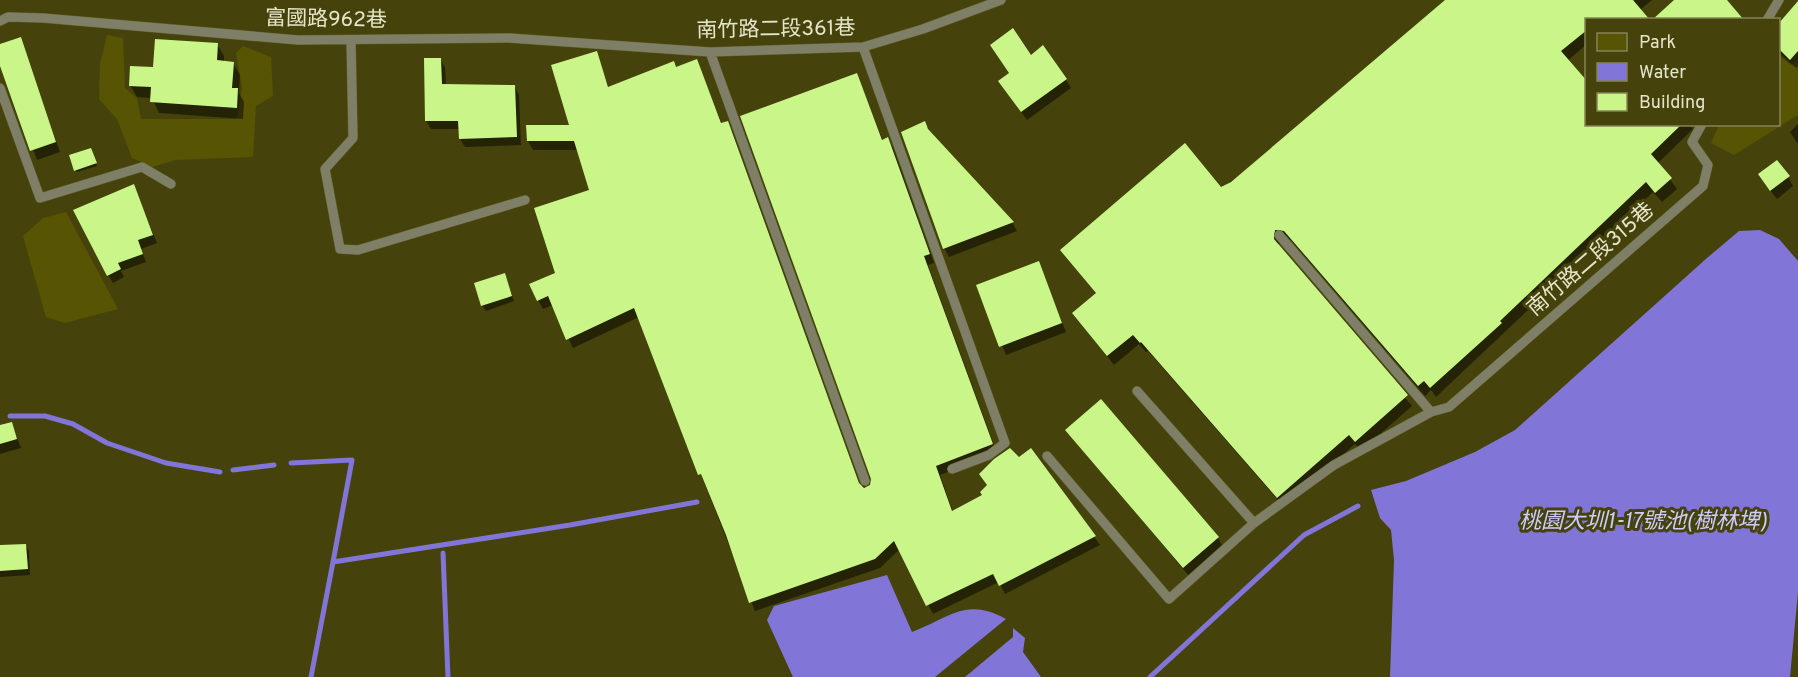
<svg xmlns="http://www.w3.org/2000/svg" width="1798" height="677" font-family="Overpass,'Noto Sans TC',sans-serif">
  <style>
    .green { fill: #575404 }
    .water { fill: #8275d8 }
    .shadow { fill: #0007 }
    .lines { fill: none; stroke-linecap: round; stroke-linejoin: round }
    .stream { stroke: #8275d8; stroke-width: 5 }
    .building { fill: #caf689 }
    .service-casing { stroke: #62602d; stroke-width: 10 }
    .service { stroke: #7f7f68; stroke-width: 9 }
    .labels { text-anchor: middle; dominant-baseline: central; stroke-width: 6; stroke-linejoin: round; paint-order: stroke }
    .street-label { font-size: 21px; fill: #e5e5c9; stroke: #45430b }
    .water-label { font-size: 22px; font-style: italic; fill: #ceccff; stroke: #45430b }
  </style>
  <rect width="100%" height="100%" fill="#45430b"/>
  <path class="green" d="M 107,35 L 123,38 L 125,88 L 137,98 L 141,119 L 237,119 L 242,88 L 236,53 L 243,46 L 271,57 L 273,96 L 256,106 L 253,157 L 176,160 L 152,167 L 132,158 L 117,119 L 99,99 L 100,64 Z
    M 1779,56 L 1791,65 L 1798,59 L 1798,115 L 1734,155 L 1711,143 L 1719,125 L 1778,124 Z
    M 66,212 L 118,309 L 65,323 L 46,317 L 23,236 L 43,218 Z"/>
  <path class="water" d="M 1760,230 L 1779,239 L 1798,261 L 1798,592 L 1790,677 L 1390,677 L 1394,560 L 1391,530 L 1380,518 L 1371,490 L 1406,481 L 1475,452 L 1515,430 L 1707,258 L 1739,231 Z
    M 887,575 L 912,632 C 951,617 966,597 1006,619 L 935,677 L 793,677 L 767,620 L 774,606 Z
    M 1013,628 L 1025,638 L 1023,652 L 1041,677 L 965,677 L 1013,637 Z"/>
  <path class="shadow" d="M 1448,0 L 1652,0 L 1640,10 L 1586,20 L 1586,45 L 1567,61 L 1586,124 L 1690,124 L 1693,129 L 1658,163 L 1677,189 L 1662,202 L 1653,192 L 1436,397 L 1431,390 L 1425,396 L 1291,240 L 1279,240 L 1279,248 L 1412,406 L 1361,451 L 1355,444 L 1284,507 L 1148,351 L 1146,352 L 1139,344 L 1114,365 L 1074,314 L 1097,295 L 1062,250 L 1220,189 L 1244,172 Z
    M 1798,4 L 1798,66 L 1796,68 L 1778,52 L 1778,25 Z
    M 20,39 L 60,152 L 37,160 L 0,61 L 0,46 Z
    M 217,44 L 224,56 L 224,62 L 233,63 L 240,75 L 239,93 L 244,102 L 243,119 L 159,113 L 152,98 L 137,97 L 130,85 L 155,69 Z
    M 596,53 L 609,88 L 697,61 L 722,124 L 727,122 L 732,131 L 860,485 L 869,489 L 873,479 L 857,75 L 883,141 L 888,139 L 893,148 L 934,263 L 928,265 L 997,453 L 940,475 L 953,512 L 984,496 L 1031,450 L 1100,545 L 1005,594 L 999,582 L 933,614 L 900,549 L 880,568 L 755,611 L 639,317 L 573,348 L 553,305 L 543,309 L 538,300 L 556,274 L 591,191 L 578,150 L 533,150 L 528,141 L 571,127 Z
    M 1030,57 L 1066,80 L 1071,88 L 1027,120 L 1005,90 L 1010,74 Z
    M 441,60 L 445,68 L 446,86 L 515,87 L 519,95 L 521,145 L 465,147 L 460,139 L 460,129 L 431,129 L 426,121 Z
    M 1798,124 L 1798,144 L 1790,132 Z
    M 92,152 L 97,166 L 77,172 L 75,170 Z
    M 1788,177 L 1793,186 L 1777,199 L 1765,184 Z
    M 133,186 L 157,243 L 141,249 L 146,262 L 121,271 L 124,277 L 113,283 L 108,275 Z
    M 1012,222 L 1017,231 L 949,257 L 944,248 Z
    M 1038,263 L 1066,332 L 1006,355 L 978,286 Z
    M 505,275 L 514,301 L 486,311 L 482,305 Z
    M 11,423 L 21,448 L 0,454 L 0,427 Z
    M 1067,431 L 1218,538 L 1223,547 L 1189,576 Z
    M 26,546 L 29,551 L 30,575 L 0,577 L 0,547 Z"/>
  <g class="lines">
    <path class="stream" d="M 10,416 L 45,416 L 73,424 L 107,443 L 166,463 L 220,472
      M 291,463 L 352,460 L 333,562
      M 233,470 L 274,465
      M 443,553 L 448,677
      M 311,677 L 333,562 L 570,525 L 697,502
      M 1150,677 L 1304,535 L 1358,506"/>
  </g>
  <path class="building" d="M 1445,0 L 1633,0 L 1650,20 L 1587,20 L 1587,30 L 1561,51 L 1587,81 L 1587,124 L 1682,124 L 1651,154 L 1672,178 L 1655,193 L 1646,182 L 1500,321 L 1502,323 L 1430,388 L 1424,381 L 1418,386 L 1284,231 L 1275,230 L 1274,239 L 1408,395 L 1355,442 L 1349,435 L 1277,498 L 1141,342 L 1140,343 L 1133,335 L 1107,356 L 1072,313 L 1096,293 L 1060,250 L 1185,143 L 1221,187 L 1231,182 Z
    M 1674,0 L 1727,0 L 1744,20 L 1652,20 Z
    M 1798,1 L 1798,51 L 1790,60 L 1779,49 L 1779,23 Z
    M 1013,28 L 1031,55 L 1043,45 L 1067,79 L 1021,112 L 998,81 L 1009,73 L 990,45 Z
    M 21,37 L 56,142 L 30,151 L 0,66 L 0,44 Z
    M 155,39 L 218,43 L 217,60 L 234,62 L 232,88 L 238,88 L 237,108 L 150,102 L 151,87 L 129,86 L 130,66 L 153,67 Z
    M 597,51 L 608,87 L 674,61 L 676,67 L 697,59 L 721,123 L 728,121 L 859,483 L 864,488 L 870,485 L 871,479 L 740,116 L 857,73 L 882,140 L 888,137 L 930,254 L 924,256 L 993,444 L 936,466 L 952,511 L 982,495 L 980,492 L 987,485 L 979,474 L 994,459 L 1010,448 L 1019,457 L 1031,448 L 1096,536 L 999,586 L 993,574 L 926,606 L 894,541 L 875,559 L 749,603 L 726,535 L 701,474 L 698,475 L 634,308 L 566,340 L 548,296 L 537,301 L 529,284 L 555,273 L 534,208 L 589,190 L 574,141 L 527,141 L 526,125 L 569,125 L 551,65 Z
    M 424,58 L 441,58 L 442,84 L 515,85 L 517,137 L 459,139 L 458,121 L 425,121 Z
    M 925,121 L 928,129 L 1014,222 L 943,249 L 901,132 Z
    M 91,148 L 97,163 L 74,171 L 69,155 Z
    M 1777,160 L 1790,176 L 1770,191 L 1758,174 Z
    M 134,184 L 153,235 L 138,240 L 143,254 L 118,263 L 121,269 L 107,276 L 73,210 Z
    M 1039,261 L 1062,323 L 999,347 L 976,285 Z
    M 505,273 L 512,296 L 481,306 L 474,283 Z
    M 1101,399 L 1219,537 L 1183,568 L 1065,430 Z
    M 12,422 L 17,439 L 0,444 L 0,425 Z
    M 26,544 L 28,569 L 0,571 L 0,545 Z"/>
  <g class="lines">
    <defs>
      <path id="service" d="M 1767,20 L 1779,0
        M 0,21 L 8,17 L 43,18 L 298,40 L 509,38 L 710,52 L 863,47 L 923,29 L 1001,0
        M 351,40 L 353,138 L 325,169 L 340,249 L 358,250 L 525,200
        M 863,47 L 1005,443 L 989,455 L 952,469
        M 710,52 L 865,481
        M 0,88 L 40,198 L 142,167 L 171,184
        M 1279,235 L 1431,412 L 1449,407 L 1703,186 L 1708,165 L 1692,142 L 1702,124
        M 1137,391 L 1254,523 L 1334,465 L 1431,412
        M 1047,456 L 1169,599 L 1254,523"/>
    </defs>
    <use href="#service" class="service-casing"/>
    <use href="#service" class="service"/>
  </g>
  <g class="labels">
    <g class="street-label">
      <text transform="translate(326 20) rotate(1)">富國路962巷</text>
      <text transform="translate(776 30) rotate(-1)">南竹路二段361巷</text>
      <text transform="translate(1591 260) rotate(-41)">南竹路二段315巷</text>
    </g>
    <g class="water-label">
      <text x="1643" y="522">桃園大圳1-17號池(樹林埤)</text>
    </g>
  </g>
  <rect x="1585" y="18" width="195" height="108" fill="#45430b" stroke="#858457" stroke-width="1.5"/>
  <rect x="1597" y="33" width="30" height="18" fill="#575404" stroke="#858457" stroke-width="1.5"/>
  <text x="1639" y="48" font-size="18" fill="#e5e5c9">Park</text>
  <rect x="1597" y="63" width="30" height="18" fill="#8275d8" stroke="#858457" stroke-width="1.5"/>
  <text x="1639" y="78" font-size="18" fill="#e5e5c9">Water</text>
  <rect x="1597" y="93" width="30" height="18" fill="#caf689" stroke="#858457" stroke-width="1.5"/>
  <text x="1639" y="108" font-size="18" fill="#e5e5c9">Building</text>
</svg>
